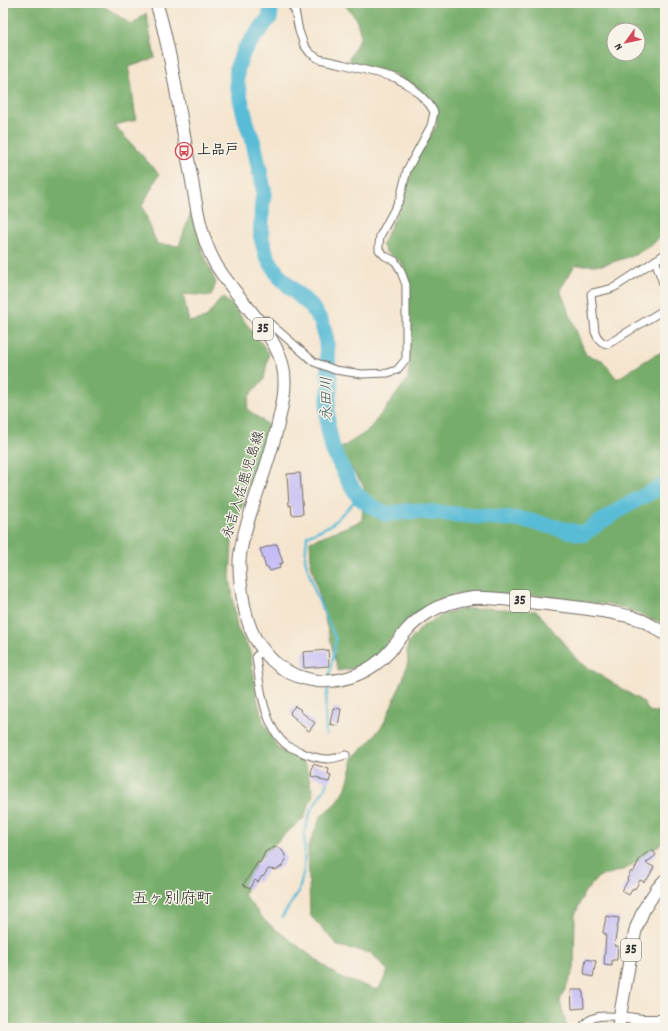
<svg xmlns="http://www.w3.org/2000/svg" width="668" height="1031" font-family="Dekko,'Klee One',sans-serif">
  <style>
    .forest { fill: #77ad6a; stroke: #516c4a; fill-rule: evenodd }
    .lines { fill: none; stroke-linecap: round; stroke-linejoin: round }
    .stream { stroke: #58bcd6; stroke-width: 2.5 }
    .river { stroke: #58bcd6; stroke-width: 16 }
    .building { fill: #c3bbf6 }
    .street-casing { stroke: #726c64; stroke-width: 9 }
    .secondary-casing { stroke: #726c64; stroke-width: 12 }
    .primary-casing { stroke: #726c64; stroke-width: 14 }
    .street { stroke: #fff; stroke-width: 7 }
    .secondary { stroke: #fff; stroke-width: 10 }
    .primary { stroke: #fff; stroke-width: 12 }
    .labels { text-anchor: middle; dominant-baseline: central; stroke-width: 3; stroke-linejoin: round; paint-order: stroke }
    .shield { fill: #f7f3e8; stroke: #686764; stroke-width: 1 }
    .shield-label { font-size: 13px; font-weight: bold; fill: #2b2b2b }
    .poi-label { font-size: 14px; font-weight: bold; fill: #2b2b2b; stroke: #f7f3e8; text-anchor: start }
    .street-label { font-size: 14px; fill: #2b2b2b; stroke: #f7f3e8 }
    .water-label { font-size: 15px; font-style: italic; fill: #38565e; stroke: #f7f3e8 }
    .quarter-label { font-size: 16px; fill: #2b2b2b; stroke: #f7f3e8 }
  </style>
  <rect width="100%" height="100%" fill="#f7f3e8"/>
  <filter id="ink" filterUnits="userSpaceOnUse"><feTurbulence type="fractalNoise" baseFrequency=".025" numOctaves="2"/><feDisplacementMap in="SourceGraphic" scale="8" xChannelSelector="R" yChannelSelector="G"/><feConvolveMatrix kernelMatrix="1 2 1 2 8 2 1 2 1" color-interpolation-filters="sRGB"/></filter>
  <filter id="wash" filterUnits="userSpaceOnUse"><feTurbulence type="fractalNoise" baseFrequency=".012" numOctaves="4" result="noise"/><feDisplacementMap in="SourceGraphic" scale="16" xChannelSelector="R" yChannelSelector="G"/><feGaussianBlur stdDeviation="0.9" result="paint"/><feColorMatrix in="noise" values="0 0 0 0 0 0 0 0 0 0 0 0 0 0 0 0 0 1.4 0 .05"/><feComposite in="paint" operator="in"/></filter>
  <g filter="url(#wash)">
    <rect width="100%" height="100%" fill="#f5e5cf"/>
    <path class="forest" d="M 3,3 L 99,3 L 132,25 L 146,13 L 155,58 L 129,67 L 136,120 L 114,125 L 159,174 L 142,206 L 157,244 L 179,246 L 191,212 L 202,250 L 216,283 L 211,296 L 183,294 L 189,322 L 206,318 L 222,297 L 232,305 L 269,353 L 264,379 L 249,396 L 247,409 L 268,425 L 241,510 L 232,542 L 230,578 L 237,628 L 250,651 L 257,697 L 263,721 L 278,749 L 297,756 L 306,767 L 313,794 L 304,818 L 285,834 L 256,862 L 244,895 L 266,922 L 339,977 L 378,990 L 388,971 L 371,953 L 338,946 L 310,915 L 308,847 L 321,816 L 338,801 L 346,788 L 352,767 L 352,758 L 368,744 L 384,723 L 403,679 L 408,661 L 407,652 L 408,643 L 423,626 L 444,614 L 464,609 L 482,608 L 537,611 L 579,662 L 643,702 L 649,711 L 665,714 L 665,841 L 626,869 L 598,877 L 584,893 L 575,915 L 574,969 L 560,1001 L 567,1028 L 3,1028 Z
      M 343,3 L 665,3 L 665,231 L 653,244 L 635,255 L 603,265 L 575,265 L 560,290 L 586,355 L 602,360 L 617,379 L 653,356 L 665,351 L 665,624 L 618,606 L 541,596 L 465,593 L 435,600 L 408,620 L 379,652 L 369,660 L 355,668 L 338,671 L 311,563 L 310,541 L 362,521 L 364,486 L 338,450 L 368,431 L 408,379 L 409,354 L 407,275 L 402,263 L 386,252 L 382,244 L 404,200 L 414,163 L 437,125 L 436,106 L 421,93 L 396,74 L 355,64 L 350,61 L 350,57 L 361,36 L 356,18 ZM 614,30 L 638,30 L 638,54 L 614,54 Z"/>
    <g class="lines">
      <path class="stream" d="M 329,677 L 336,639 L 316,595 L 305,559 L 307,536 L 331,525 L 359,497
        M 326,735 L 325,711 L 328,684
        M 282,917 L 299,891 L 304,869 L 305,830 L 311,810 L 328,783"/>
      <path class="river" d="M 271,3 L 270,17 L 244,50 L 237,68 L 237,82 L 240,97 L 246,121 L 254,145 L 264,191 L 262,205 L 261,236 L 266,255 L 278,275 L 292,289 L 311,306 L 322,323 L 326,338 L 330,385 L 327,409 L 328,427 L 333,450 L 349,482 L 359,497 L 371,506 L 386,514 L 413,511 L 525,520 L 583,534 C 610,515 635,499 665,485"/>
    </g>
    <g id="blocks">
      <path class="building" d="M 300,473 L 303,514 L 292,515 L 291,505 L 289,506 L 287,474 Z
        M 277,544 L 283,563 L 279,564 L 280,568 L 270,571 L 268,567 L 266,568 L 260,549 Z
        M 328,650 L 329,666 L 304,668 L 303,652 Z
        M 295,706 L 301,710 L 300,711 L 315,723 L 309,731 L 295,720 L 296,719 L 290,714 L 291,713 L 290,712 Z
        M 333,708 L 341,709 L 338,726 L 330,724 Z
        M 313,764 L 329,769 L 328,774 L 331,775 L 329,782 L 320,780 L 320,778 L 311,776 Z
        M 276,847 L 280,848 L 284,853 L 286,860 L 282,866 L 276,870 L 268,869 L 263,877 L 262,876 L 258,882 L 255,880 L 250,889 L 243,885 L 258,862 L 260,863 L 265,852 L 272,848 Z
        M 652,849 L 656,855 L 646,863 L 654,867 L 647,880 L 646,879 L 644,882 L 640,880 L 635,889 L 633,888 L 629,895 L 622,891 L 628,880 L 627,879 L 631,871 L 633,873 L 640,858 Z
        M 606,916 L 619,918 L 614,946 L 618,946 L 617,960 L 612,960 L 612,966 L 604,965 L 606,934 L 603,933 Z
        M 586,959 L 596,961 L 593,977 L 585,975 L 585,973 L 584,973 Z
        M 571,990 L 583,990 L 584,1008 L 572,1009 Z"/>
    </g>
  </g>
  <g filter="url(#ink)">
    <use href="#blocks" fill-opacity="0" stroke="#726c64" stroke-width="1"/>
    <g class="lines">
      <defs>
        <path id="street" d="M 665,254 L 615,287 L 610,289 L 593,293 L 591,294 L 595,332 C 597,338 602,344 608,344 L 621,336 L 665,309
          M 655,260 L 665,289
          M 259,321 L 266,320 L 314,362 L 335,370 L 362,374 L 388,373 L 397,370 L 406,359 L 406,285 L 400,269 L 395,261 L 385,256 L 379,250 L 379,245 L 380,236 L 400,199 L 407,170 L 431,126 L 434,112 L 429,104 L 413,88 L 396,78 L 342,64 L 319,59 L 310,53 L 304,45 L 299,31 L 295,11 L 290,3
          M 263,651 L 256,656 C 259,682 264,730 288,746 C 291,748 295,749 299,751 C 306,755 319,759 328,759 C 334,759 341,756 346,755
          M 582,1028 C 590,1014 606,1015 620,1017"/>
        <path id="secondary" d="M 620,1017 L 642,1020 L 665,1020"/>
        <path id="primary" d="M 156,3 C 162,19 165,36 169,53 C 177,92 183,131 190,170 C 196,201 199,235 215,263 C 234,297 280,335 284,373 C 286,391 282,406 278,424 C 272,451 262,478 253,505 C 248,521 242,538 240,555 C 238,571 241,589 244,605 C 247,620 251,635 261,647 C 274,666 294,678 318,681 C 344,683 371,672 389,652 C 395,645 401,637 407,630 C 413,623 421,617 429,612 C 441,605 457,600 472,598 C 491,597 510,600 529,602 C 555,605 581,607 608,612 C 617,614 627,615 635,618 C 647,621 655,628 665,634
          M 618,1028 L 631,952 L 636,928 L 644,909 L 657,889 L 665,880"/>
      </defs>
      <use href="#street" class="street-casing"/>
      <use href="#secondary" class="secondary-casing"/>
      <use href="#primary" class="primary-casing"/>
      <use href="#street" class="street"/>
      <use href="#secondary" class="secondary"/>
      <use href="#primary" class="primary"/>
    </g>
  </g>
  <defs>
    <symbol id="bus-ring" viewBox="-11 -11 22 22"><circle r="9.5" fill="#f7f3e8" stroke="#d1495b" stroke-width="1.5"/><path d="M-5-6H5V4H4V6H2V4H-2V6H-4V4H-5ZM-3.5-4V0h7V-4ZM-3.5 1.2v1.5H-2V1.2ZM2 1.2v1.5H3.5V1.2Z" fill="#d1495b"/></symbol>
  </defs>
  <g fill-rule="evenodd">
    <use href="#bus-ring" x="174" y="141" width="20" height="20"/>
  </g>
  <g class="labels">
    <g class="shield">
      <rect x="253" y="318" width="20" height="22" rx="3"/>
      <rect x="510" y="590" width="20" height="22" rx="3"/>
      <rect x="621" y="939" width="20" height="22" rx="3"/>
    </g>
    <g class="shield-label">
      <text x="263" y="329">35</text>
      <text x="520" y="601">35</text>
      <text x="631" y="950">35</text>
    </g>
    <g class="poi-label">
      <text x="197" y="151">上品戸</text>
    </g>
    <g class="street-label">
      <text transform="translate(244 485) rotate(-73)">永吉入佐鹿児島線</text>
    </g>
    <g class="water-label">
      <text transform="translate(328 399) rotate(-90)">永田川</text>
    </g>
    <g class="quarter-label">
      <text x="172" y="899">五ヶ別府町</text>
    </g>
  </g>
  <rect width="668" height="1031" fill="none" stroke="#f7f3e8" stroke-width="16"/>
  <g transform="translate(626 42) rotate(237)"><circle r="19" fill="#f7f3e8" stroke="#a5a39c"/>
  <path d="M0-3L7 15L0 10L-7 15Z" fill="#d1495b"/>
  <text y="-6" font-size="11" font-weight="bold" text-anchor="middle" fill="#2b2b2b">N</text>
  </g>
</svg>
